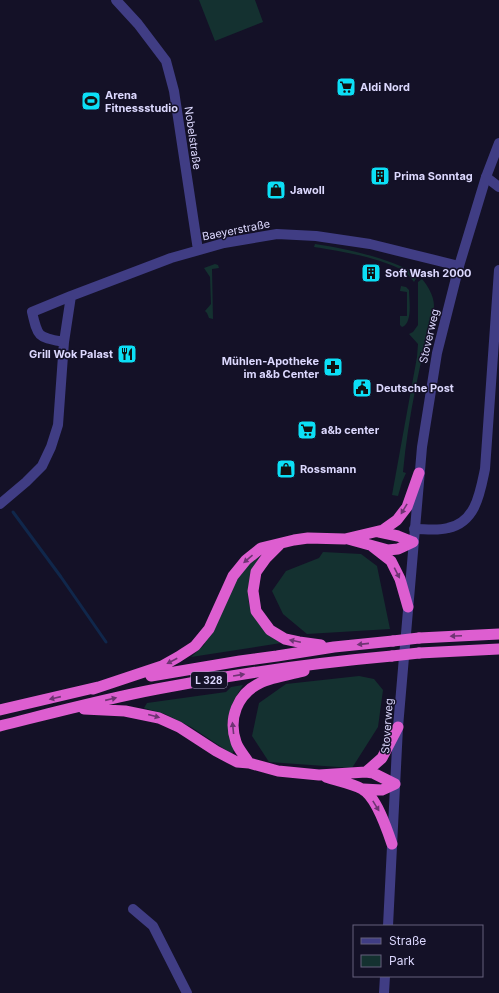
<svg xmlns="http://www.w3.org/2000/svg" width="499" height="993" font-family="Inter,sans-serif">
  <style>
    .green { fill: #143130 }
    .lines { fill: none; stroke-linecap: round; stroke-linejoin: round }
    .stream { stroke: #10274b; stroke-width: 3 }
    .minor { stroke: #403d84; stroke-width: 10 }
    .tertiary { stroke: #403d84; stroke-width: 10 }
    .trunk { stroke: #dd5ed0; stroke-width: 11 }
    .trunk-bridge { stroke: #dd5ed0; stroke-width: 11 }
    .oneway { fill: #6e3473 }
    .labels { text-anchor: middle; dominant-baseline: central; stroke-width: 3; stroke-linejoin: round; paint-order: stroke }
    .shield { fill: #141127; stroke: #a09cbe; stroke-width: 1 }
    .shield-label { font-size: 10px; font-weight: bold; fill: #dcd8fe }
    .poi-label { font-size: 11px; font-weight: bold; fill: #dcd8fe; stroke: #141127; text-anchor: start }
    .street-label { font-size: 11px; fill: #dcd8fe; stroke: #141127 }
  </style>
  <rect width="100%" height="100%" fill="#141127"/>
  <path class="green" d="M 199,0 L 255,0 L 263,22 L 215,41 Z
    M 315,244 C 345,248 392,259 418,275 L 414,282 C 411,278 408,274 404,271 C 381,258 341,251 314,247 Z
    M 215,264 L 218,265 L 219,268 L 212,269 L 213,319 L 209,318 L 207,313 L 205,311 L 211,304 L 210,277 L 204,268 Z
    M 422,279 C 428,286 434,296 434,306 C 421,360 408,416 403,472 L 406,473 L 402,482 L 398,496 L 392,495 L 417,357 L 418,344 L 409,334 L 413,332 L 418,325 L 418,282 Z
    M 401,286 L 406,287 L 409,290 C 409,300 413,323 402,327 L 400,325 L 400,316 L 407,316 L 407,292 L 400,291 Z
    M 323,552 L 361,554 L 377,566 L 390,629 L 307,634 L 283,614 L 272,591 L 286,571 L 319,558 Z
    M 257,556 L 259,557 C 239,595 246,618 281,643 L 191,657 L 204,645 L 241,571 Z
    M 359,676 L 374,679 L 383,690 L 378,727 L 352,768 L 269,762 L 252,736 L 259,703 L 286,684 Z
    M 243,685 C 227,711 223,721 234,750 L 232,754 L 191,727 L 165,714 L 144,708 L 147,703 L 226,692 L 231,687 Z"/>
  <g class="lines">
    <path class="stream" d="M 13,512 L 61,577 L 106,642"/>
    <path class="minor" d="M 116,0 L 138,24 L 166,61 L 174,91 L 198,250
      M 486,177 L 499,187
      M 64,342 C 38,337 38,338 32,312 L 71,296
      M 0,504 L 26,482 L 42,466 L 51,447 L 58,425 L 64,342 L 71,296 L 171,258 L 224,243 L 277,234 L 316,236 L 370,244 L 459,266
      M 414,529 C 425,529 438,531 448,528 C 476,522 480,493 485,469 L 499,270
      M 133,909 L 153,926 L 187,993"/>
    <path class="tertiary" d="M 388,926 L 398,727 L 422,447 L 437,353 L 459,266 L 486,177 L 499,143
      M 384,993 L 385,976"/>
    <path class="trunk" d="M 379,532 L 398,536 L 413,542
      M 348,539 L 388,550 L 398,549 L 413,542
      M 280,544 L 266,558 L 256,572 L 253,591 L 256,611 L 270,630 L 285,639 L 299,642 L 321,645
      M 373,547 L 391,561 L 400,579 L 408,607
      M 419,638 L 499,634
      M 419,653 L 499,649
      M 151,676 L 240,661 L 277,656 L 334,647 L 393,641
      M 93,689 L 162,666 L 178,657 L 195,646 L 209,629 L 233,576 L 246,560 L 261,548 L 294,540 L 308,538 L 345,539 L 383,530 L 397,520 L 407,507 L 419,473
      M 84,709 L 125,711 L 159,718 L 179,727 L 216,751 L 237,762 L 249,763 L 278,771 L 319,775 L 366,772 L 373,773 L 395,784
      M 0,710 L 98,687
      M 0,726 C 52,713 104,699 157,689 C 235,674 314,663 392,656
      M 249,763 C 245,756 238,749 236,742 C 228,719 237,694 260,683 C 270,678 292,674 304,671
      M 366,772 L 382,758 L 398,727
      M 326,777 C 337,781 351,783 362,789 C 376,796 387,829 392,844
      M 363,789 L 382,790 L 395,784"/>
    <path class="trunk-bridge" d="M 393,641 L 419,638
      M 392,656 L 419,653"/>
  </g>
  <defs><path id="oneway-solid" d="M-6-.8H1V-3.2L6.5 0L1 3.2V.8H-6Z"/></defs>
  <g class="oneway">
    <use href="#oneway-solid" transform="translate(404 509) rotate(121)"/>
    <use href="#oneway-solid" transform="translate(248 559) rotate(139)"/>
    <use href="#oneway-solid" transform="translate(397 573) rotate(63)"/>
    <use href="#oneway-solid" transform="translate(456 636) rotate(177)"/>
    <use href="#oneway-solid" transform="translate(295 641) rotate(-168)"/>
    <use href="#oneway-solid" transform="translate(363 644) rotate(174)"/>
    <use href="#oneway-solid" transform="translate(172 661) rotate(152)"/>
    <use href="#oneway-solid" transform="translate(239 675) rotate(-9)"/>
    <use href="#oneway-solid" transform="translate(55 698) rotate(167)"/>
    <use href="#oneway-solid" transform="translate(111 699) rotate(-13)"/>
    <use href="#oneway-solid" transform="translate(154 716) rotate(15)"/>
    <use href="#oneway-solid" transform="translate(233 728) rotate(-96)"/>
    <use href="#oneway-solid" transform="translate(376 806) rotate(58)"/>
  </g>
  <defs>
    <symbol id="supermarket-square" viewBox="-11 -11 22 22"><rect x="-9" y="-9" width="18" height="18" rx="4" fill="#0cdff6" stroke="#141127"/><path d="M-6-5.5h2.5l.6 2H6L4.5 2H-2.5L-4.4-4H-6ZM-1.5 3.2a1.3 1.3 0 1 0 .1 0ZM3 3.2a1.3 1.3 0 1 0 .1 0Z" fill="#111"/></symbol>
    <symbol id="stadium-square" viewBox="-11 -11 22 22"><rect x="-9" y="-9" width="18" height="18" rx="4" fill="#0cdff6" stroke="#141127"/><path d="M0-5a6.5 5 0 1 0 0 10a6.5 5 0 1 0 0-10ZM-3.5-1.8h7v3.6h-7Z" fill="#111"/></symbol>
    <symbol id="building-square" viewBox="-11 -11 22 22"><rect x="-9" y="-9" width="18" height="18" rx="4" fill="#0cdff6" stroke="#141127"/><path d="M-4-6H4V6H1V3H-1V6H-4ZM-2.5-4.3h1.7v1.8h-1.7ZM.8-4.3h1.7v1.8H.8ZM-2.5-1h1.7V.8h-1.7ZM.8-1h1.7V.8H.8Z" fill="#111"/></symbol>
    <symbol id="shop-square" viewBox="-11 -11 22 22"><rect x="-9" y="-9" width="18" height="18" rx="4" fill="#0cdff6" stroke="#141127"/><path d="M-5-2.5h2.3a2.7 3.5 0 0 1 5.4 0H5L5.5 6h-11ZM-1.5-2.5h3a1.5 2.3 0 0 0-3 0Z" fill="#111"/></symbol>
    <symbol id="restaurant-square" viewBox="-11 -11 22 22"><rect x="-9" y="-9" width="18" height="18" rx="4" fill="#0cdff6" stroke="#141127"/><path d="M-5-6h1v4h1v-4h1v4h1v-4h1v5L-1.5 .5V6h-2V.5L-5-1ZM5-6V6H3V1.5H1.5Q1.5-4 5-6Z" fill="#111"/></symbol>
    <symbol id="pharmacy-square" viewBox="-11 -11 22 22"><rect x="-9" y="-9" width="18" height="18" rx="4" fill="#0cdff6" stroke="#141127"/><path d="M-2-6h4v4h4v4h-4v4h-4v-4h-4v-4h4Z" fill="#111"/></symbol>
    <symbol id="civic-square" viewBox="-11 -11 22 22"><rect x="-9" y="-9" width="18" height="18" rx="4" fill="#0cdff6" stroke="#141127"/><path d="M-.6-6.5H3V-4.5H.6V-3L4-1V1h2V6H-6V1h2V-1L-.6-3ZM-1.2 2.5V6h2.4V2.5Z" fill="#111"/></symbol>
  </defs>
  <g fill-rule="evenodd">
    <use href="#supermarket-square" x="335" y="76" width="22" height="22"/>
    <use href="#stadium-square" x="80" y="90" width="22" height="22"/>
    <use href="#building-square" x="369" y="165" width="22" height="22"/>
    <use href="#shop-square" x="265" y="179" width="22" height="22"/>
    <use href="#building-square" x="360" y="262" width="22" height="22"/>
    <use href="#restaurant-square" x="116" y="343" width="22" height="22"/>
    <use href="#pharmacy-square" x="322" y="356" width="22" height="22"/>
    <use href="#civic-square" x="351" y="377" width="22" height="22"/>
    <use href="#supermarket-square" x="296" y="419" width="22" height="22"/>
    <use href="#shop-square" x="275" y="458" width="22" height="22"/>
  </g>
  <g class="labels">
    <rect class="shield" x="191" y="672" width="36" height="16" rx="3"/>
    <g class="shield-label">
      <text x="209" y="680">L 328</text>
    </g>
    <g class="poi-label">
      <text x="360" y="87">Aldi Nord</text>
      <text x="105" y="95">Arena<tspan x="105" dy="13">Fitnessstudio</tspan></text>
      <text x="394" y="176">Prima Sonntag</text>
      <text x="290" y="190">Jawoll</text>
      <text x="385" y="273">Soft Wash 2000</text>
      <text x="113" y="354" text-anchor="end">Grill Wok Palast</text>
      <text x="319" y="361" text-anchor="end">Mühlen-Apotheke<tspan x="319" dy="13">im a&amp;b Center</tspan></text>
      <text x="376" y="388">Deutsche Post</text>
      <text x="321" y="430">a&amp;b center</text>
      <text x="300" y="469">Rossmann</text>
    </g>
    <g class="street-label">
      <text transform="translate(193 138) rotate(82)">Nobelstraße</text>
      <text transform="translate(236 230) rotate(-11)">Baeyerstraße</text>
      <text transform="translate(429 336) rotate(-77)">Stoverweg</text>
      <text transform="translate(387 726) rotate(-86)">Stoverweg</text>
    </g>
  </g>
  <rect x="353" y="925" width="130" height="52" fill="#141127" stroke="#64617d"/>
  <rect x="361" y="938" width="20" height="6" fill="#403d84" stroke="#64617d"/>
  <text x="389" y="945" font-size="12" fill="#dcd8fe">Straße</text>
  <rect x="361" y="955" width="20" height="12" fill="#143130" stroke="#64617d"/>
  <text x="389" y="965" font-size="12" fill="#dcd8fe">Park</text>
</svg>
